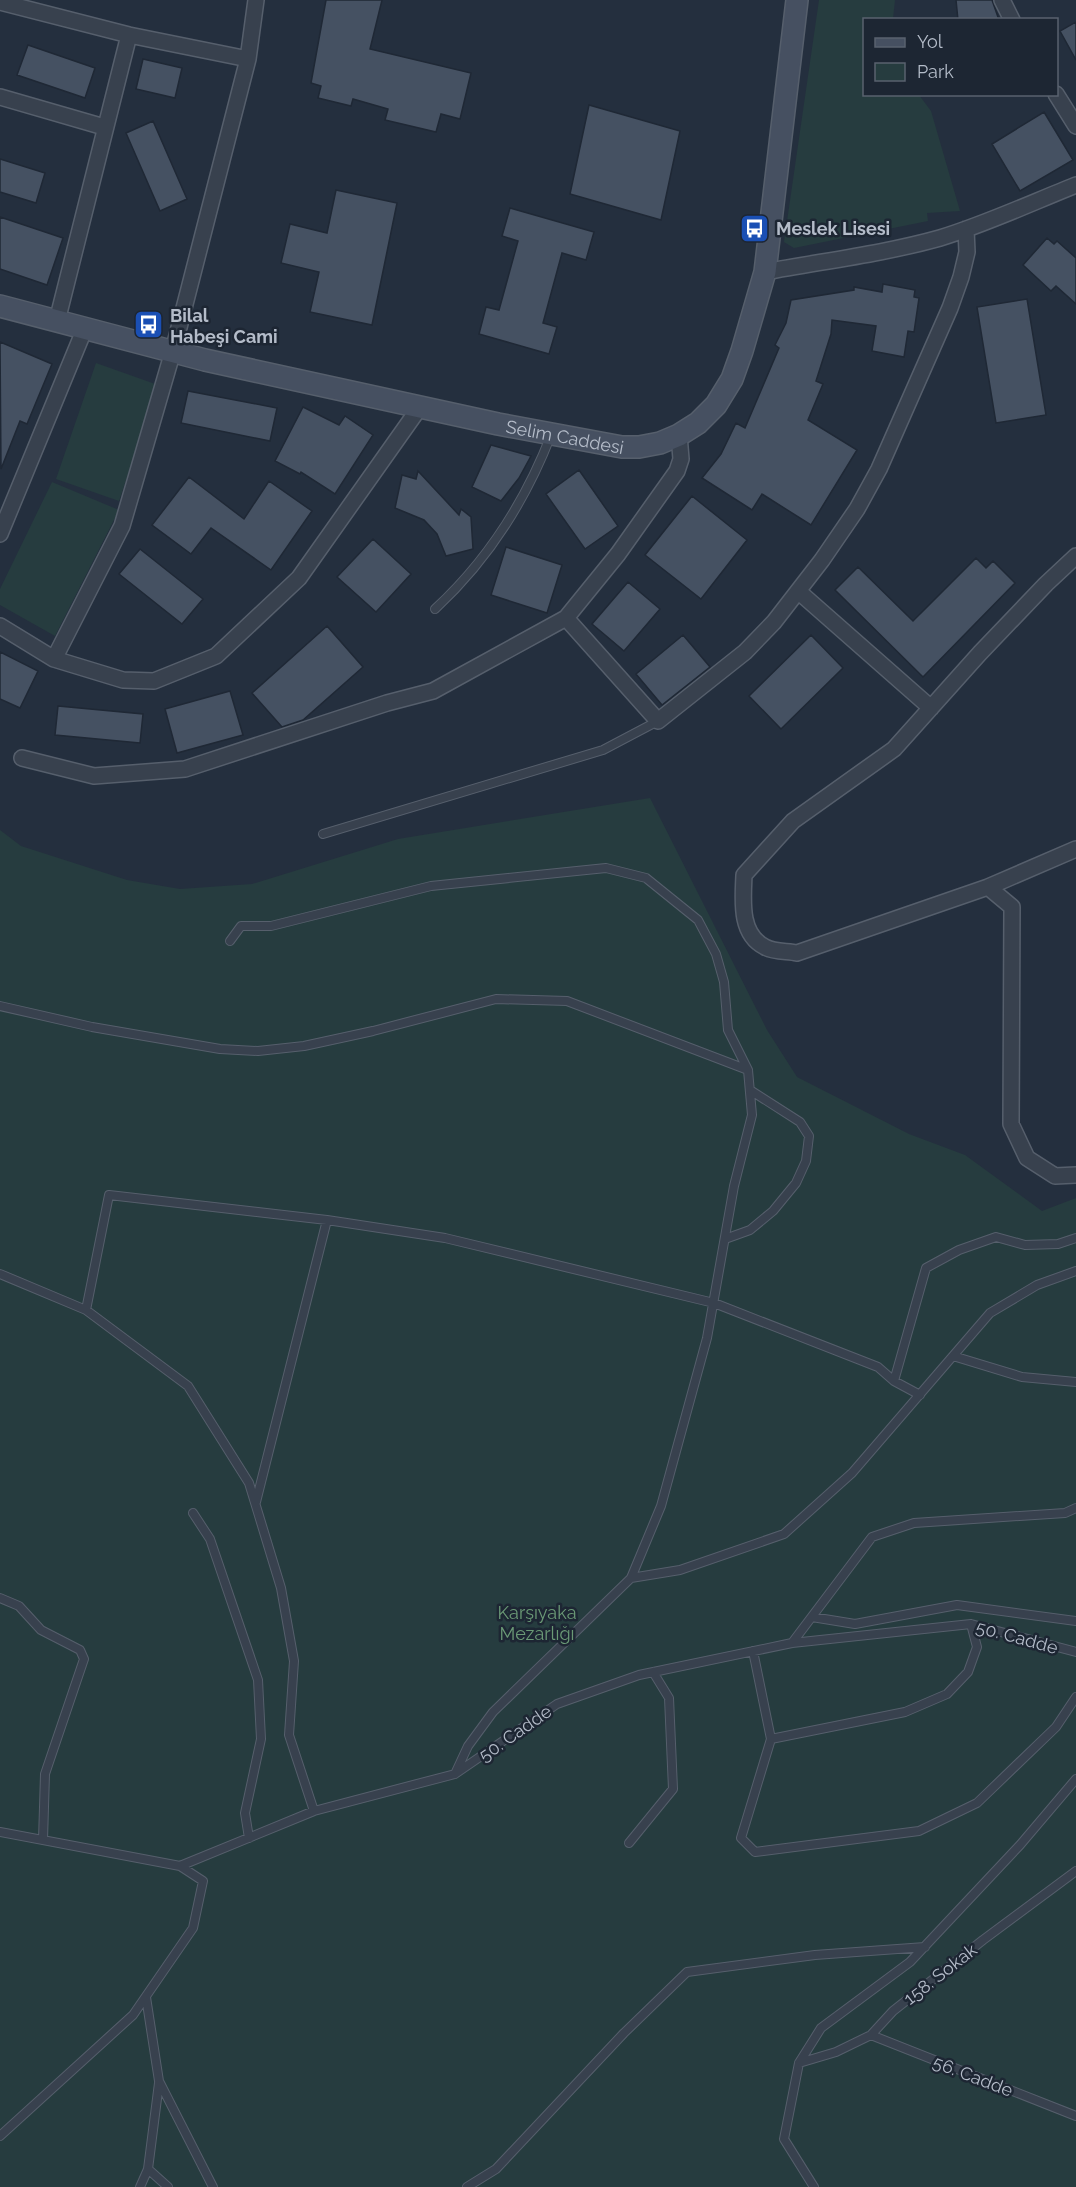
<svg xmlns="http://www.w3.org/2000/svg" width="1076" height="2187" font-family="Raleway,sans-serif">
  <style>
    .green { fill: #263c3f }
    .building { fill: #455162; stroke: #1f2835; stroke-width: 1.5 }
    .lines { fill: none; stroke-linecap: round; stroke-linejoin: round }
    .lane-casing { stroke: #565f6c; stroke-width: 10 }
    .street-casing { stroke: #565f6c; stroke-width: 18 }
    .secondary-casing { stroke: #565f6c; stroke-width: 24 }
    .lane { stroke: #38414e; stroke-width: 8 }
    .street { stroke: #38414e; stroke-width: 15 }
    .secondary { stroke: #465061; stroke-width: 21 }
    .labels { text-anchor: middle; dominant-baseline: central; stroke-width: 5; stroke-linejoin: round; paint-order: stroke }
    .poi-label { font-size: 18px; font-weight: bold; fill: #b4bcc9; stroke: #1d2633; text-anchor: start }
    .street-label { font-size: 18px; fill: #b4bcc9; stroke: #1d2633 }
    .park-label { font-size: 18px; fill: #6b9a76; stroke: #1d2633 }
  </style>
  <rect width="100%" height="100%" fill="#242f3e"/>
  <path class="green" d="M 819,0 L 895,0 L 893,19 L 864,20 L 864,94 L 919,95 L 931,111 L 960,211 L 927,213 L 928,221 L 794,248 L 784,242 Z
    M 96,363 L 158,385 L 119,501 L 56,479 Z
    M 52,482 L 119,510 L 55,636 L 0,605 L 0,589 Z
    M 650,798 L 767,1030 L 797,1077 L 909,1134 L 965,1155 L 1042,1211 L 1076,1198 L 1076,2187 L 0,2187 L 0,830 L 21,846 L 127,880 L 180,889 L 252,884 L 398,839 Z"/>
  <path class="building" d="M 326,0 L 382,0 L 370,49 L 471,73 L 460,119 L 441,114 L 436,132 L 385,120 L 388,109 L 353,99 L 351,106 L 318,98 L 321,86 L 311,83 Z
    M 956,0 L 992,0 L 999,20 L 958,20 Z
    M 1076,22 L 1076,60 L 1060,31 Z
    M 28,45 L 95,68 L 85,98 L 17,75 Z
    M 143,59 L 182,68 L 175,98 L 136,89 Z
    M 589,105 L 680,131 L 661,220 L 570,194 Z
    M 1044,112 L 1073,160 L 1020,191 L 992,144 Z
    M 153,121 L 187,199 L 160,211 L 126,133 Z
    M 0,159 L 45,173 L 36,203 L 0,192 Z
    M 336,190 L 397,203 L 372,325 L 310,312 L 319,272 L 281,263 L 290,224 L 327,233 Z
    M 510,208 L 594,232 L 586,260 L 562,253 L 543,323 L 557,327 L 549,354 L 479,334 L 486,307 L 499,310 L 518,241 L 502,236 Z
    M 0,217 L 63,238 L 47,285 L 0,269 Z
    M 1047,238 L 1054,244 L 1057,241 L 1076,258 L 1076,304 L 1056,286 L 1051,291 L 1023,265 Z
    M 883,284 L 915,290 L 914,297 L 919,298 L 914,332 L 908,331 L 904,357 L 872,351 L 876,326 L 832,320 L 831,334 L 816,381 L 823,384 L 808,420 L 857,450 L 811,525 L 762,494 L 752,510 L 702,478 L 721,454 L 736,423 L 745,428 L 779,348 L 775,345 L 786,323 L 791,300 L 854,290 L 854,287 L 882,292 Z
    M 1027,299 L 1046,415 L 996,423 L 977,307 Z
    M 0,342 L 52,364 L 27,424 L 20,421 L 1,469 Z
    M 188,391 L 277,408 L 270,441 L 181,423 Z
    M 303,407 L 339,425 L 345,416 L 373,435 L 335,494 L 301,472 L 300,474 L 275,461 Z
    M 491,445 L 531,456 L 519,478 L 501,501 L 472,487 Z
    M 579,470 L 618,526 L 585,549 L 546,494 Z
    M 418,471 L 459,515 L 461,509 L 471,517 L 473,549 L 446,556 L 437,534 L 424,520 L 395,508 L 402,475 L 416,479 Z
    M 189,477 L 244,519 L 269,481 L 312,511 L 271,570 L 211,528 L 191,554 L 152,525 Z
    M 692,496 L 747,540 L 701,599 L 645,555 Z
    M 373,539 L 411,574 L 376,612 L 337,577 Z
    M 506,547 L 562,565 L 547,613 L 491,595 Z
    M 140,549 L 203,599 L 182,624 L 119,574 Z
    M 976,558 L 986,568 L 993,561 L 1015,583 L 923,677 L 835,590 L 858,567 L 913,621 Z
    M 628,582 L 660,609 L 624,651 L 592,624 Z
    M 327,626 L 363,667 L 303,720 L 282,727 L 252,693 Z
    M 683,635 L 710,667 L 662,705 L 636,674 Z
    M 811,635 L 843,668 L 781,729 L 749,696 Z
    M 0,652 L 38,671 L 20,708 L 0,699 Z
    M 230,691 L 243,735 L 177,753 L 165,709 Z
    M 58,706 L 143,714 L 140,743 L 55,735 Z"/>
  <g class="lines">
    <defs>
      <path id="lane" d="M 435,609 C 488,560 525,502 551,435
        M 323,834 L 603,750 L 658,721
        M 230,941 L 241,926 L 271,926 L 431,886 L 606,868 L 646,878 L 698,920 L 716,954 L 724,982 L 728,1030 L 748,1070
        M 0,1006 L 92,1027 L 220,1049 L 258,1051 L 304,1046 L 373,1031 L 496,999 L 567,1001 L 748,1070 L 752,1115 L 734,1186 L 707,1338 L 661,1506 L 631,1578 L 493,1712 L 468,1746 L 455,1774
        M 725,1239 L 750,1230 L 773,1211 L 796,1183 L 806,1161 L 809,1136 L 800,1122 L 750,1090
        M 0,1274 L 86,1310 L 188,1386 L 249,1483 L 281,1588 L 294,1661 L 289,1735 L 314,1811
        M 86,1310 L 109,1195 L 327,1220 L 445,1238 L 714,1303 L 878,1367 L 894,1381 L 920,1395
        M 953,1356 L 1022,1377 L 1076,1382
        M 894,1381 L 926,1268 L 959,1250 L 996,1237 L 1025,1245 L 1058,1244 L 1076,1238
        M 256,1502 L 327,1220
        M 193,1513 L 210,1539 L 258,1680 L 261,1739 L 245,1813 L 249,1838
        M 631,1578 L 680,1570 L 784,1534 L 852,1473 L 990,1313 L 1037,1285 L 1076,1271
        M 0,1598 L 19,1606 L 41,1630 L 80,1650 L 84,1659 L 45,1774 L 43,1840
        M 812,1617 L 855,1624 L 957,1605 L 1076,1621
        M 792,1643 L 872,1537 L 914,1523 L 1065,1513 L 1076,1508
        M 753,1651 L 771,1739 L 741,1838 L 755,1852 L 919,1831 L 977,1803 L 1056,1727 L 1076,1697
        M 771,1739 L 905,1712 L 947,1694 L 968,1672 L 977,1647 L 971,1624
        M 0,1832 L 180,1866 L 314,1811 L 455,1774 L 557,1704 L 639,1675 L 792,1643 L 971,1624 L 1076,1652
        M 629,1843 L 673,1789 L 669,1698 L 653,1672
        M 146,1997 L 159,2081 L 213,2187
        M 871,2035 L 1076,2116
        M 799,2063 L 836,2052 L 871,2035 L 893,2011 L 983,1940 L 1076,1871
        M 0,2136 L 133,2015 L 193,1928 L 203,1881 L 180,1866
        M 148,2169 L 168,2187
        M 140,2187 L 148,2169 L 159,2083
        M 467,2187 L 496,2169 L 624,2033 L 687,1972 L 815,1955 L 925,1947
        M 814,2187 L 784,2139 L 799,2063 L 821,2028 L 910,1962 L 1020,1845 L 1076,1779"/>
      <path id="street" d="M 1002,0 L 1012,20
        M 0,2 L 129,35 L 248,59
        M 1056,94 L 1076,126
        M 0,97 L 104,127
        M 765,272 C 823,261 883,254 940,238 C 986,224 1031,203 1076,185
        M 57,321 L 129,35
        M 0,534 L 85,328
        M 1076,556 L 1046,584 L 980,653 L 894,749 L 793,821 L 744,875 C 743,900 739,934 765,947 C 773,952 788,951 797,953 L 988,887 L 1076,849
        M 798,591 L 931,708
        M 566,618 L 658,721 L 745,652 L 774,622 L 822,560 L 857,509 L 879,469 L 950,308 L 961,277 L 967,252 L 966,229
        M 0,626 L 54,659 L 123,680 L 154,681 L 216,656 L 299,578 L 420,407
        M 54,659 L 122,526 L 173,351 L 248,59 L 256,0
        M 22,758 L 94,776 L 185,769 L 387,703 L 433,691 L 566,618 L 618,554 L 677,471 L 681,459 L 679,435
        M 988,887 L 1012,907 L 1011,1124 L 1027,1158 L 1055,1176 L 1076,1175"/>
      <g id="secondary">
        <path id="s1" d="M 0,306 L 205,360 L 498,424 L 622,447 L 639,447 L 660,443 L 679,435 L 698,423 L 716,405 L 732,379 L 742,351 L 765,272 L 797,0"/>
      </g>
    </defs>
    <use href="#lane" class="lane-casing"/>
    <use href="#street" class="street-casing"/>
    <use href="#secondary" class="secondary-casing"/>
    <use href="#lane" class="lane"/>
    <use href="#street" class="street"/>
    <use href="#secondary" class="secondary"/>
  </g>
  <defs>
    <symbol id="bus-square" viewBox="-11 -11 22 22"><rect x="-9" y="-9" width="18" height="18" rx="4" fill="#1a4fb4" stroke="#1d2633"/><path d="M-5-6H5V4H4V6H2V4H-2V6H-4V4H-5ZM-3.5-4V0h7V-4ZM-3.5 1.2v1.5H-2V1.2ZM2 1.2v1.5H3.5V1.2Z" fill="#fff"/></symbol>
  </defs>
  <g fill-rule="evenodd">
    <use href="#bus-square" x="738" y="212" width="33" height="33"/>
    <use href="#bus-square" x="132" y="308" width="33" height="33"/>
  </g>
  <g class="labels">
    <g class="poi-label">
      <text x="776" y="228">Meslek Lisesi</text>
      <text x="170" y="315">Bilal<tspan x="170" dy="21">Habeşi Cami</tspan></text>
    </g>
    <g class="street-label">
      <text stroke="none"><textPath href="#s1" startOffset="580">Selim Caddesi</textPath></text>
      <text transform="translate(1017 1637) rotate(15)">50. Cadde</text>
      <text transform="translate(515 1733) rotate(-35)">50. Cadde</text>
      <text transform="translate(940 1974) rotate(-38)">158. Sokak</text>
      <text transform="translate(973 2076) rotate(21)">56. Cadde</text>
    </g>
    <g class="park-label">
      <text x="537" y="1612">Karşıyaka<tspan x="537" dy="21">Mezarlığı</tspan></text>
    </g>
  </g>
  <rect x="863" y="18" width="195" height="78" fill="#1d2633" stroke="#59626f" stroke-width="1.5"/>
  <rect x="875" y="38" width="30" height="9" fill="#465061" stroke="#59626f" stroke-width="1.5"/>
  <text x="917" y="48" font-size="18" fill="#b4bcc9">Yol</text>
  <rect x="875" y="63" width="30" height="18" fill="#263c3f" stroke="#59626f" stroke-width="1.5"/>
  <text x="917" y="78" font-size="18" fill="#b4bcc9">Park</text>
</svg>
